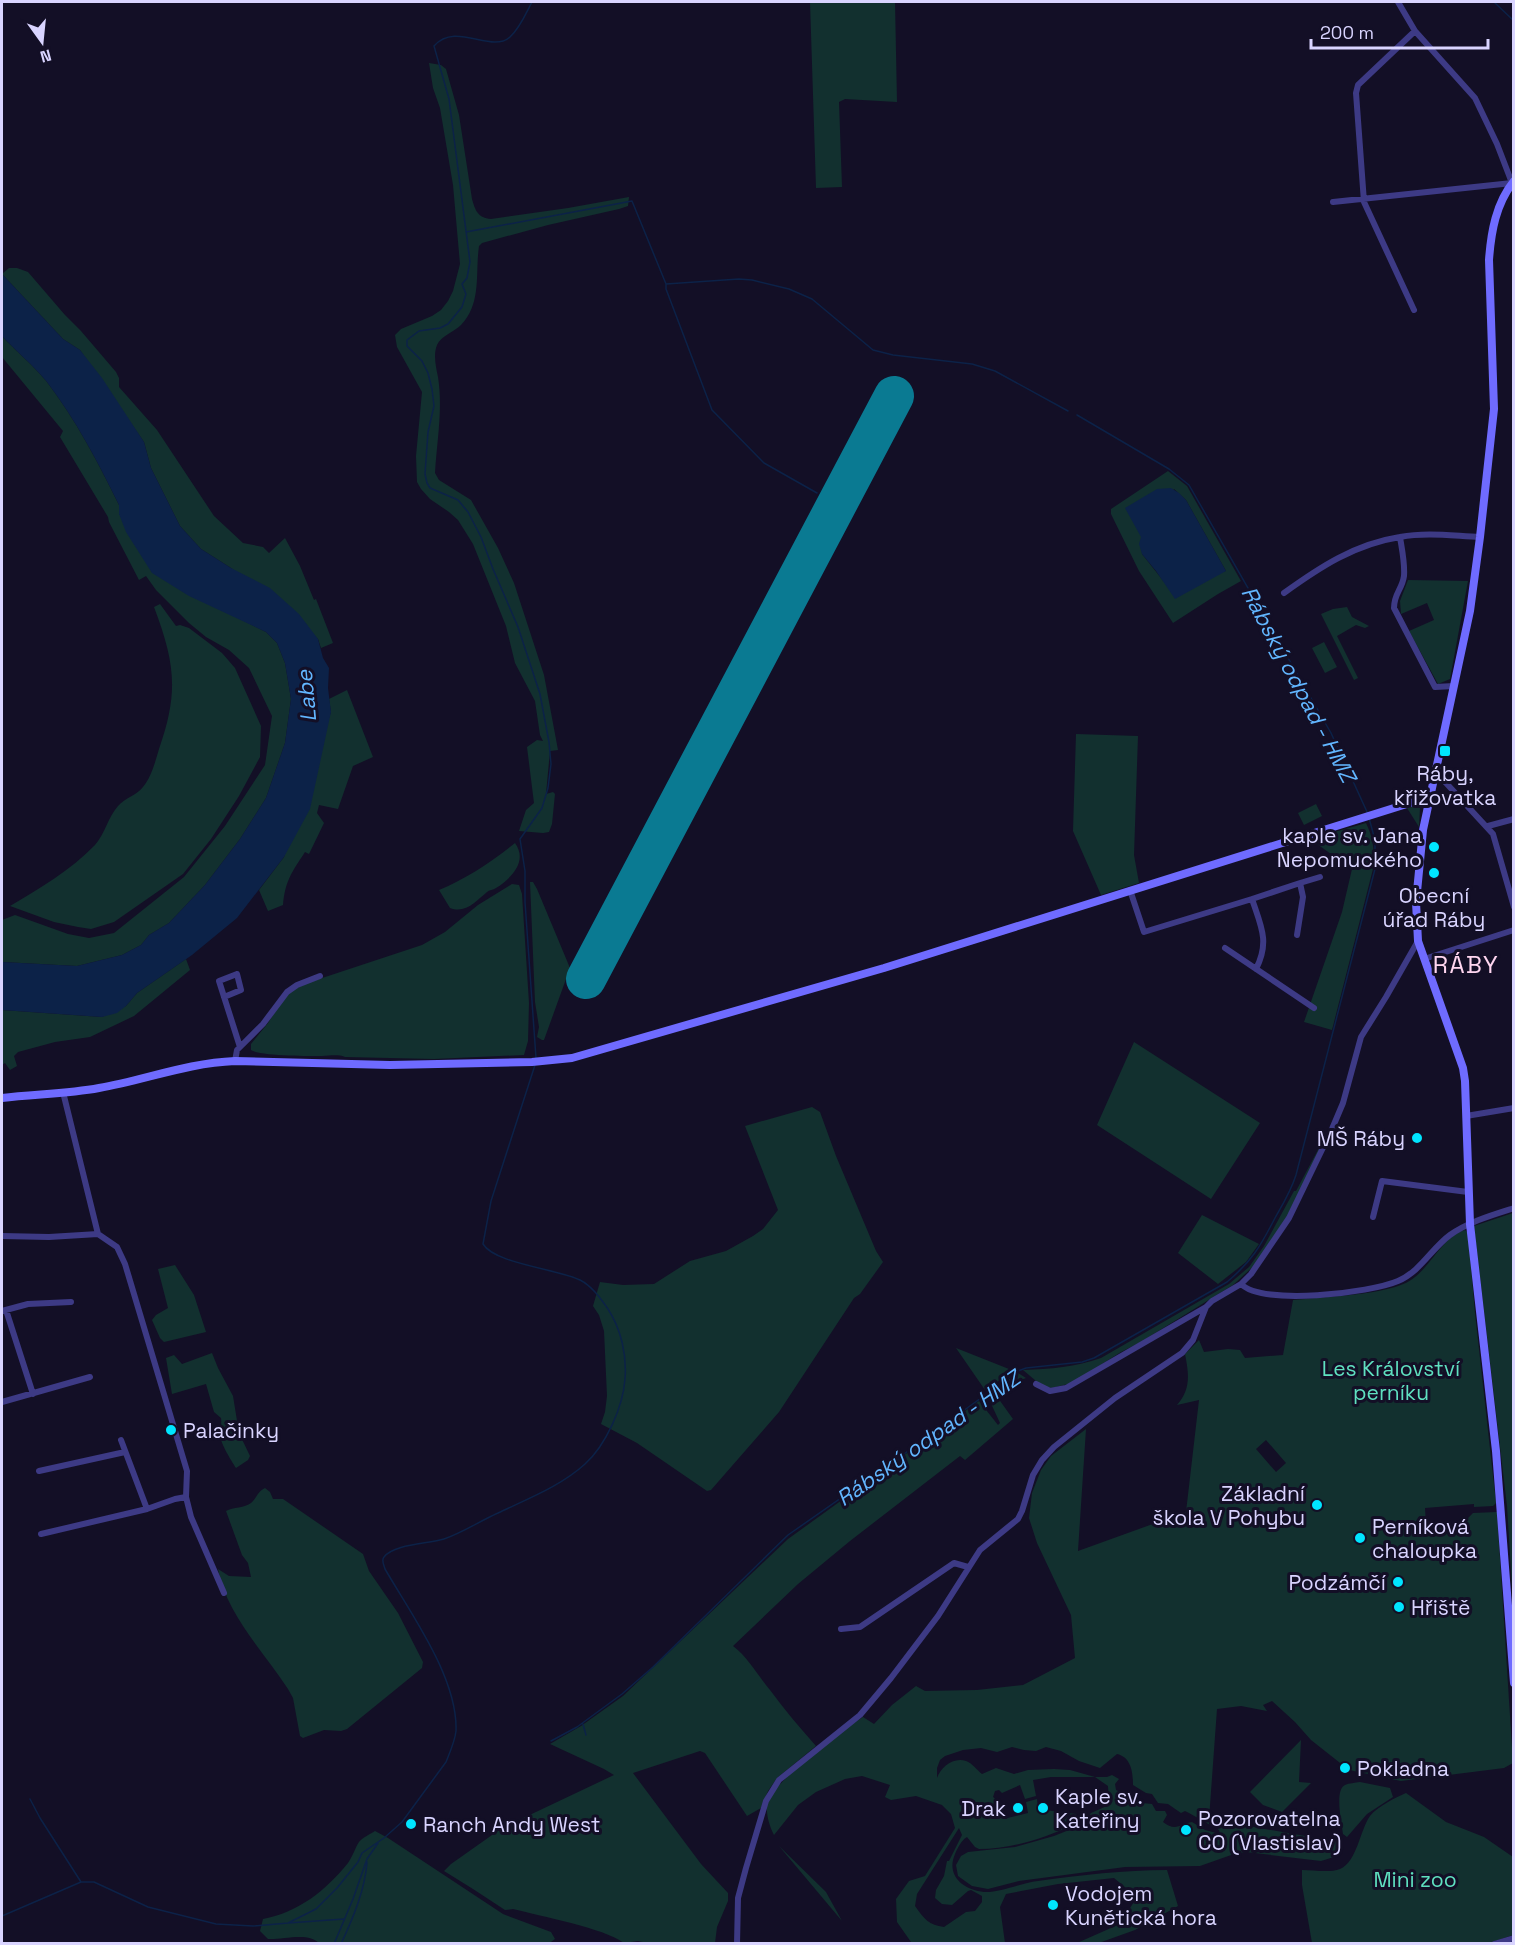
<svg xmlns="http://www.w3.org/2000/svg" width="1515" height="1945" font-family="'Space Grotesk',sans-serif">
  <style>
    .green { fill: #12302f; fill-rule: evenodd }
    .water { fill: #0c2248 }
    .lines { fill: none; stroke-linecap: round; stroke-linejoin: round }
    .stream { stroke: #0c2248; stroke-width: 1.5 }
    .runway { stroke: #0a7a92; stroke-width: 40 }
    .street { stroke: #3d3a85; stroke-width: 6 }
    .secondary { stroke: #6f6bff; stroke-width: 8 }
    .poi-dot { fill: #00e5ff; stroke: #130f26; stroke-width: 2 }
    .labels { text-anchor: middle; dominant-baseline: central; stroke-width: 6; stroke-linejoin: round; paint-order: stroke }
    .poi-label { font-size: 21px; fill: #d9d4ff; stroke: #130f26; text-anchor: start }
    .park-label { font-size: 21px; fill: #5fe0c0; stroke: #130f26 }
    .water-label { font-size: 22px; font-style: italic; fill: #62b6ff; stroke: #130f26 }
    .quarter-label { font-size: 24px; letter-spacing: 1.5px; fill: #ffd6f0; stroke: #130f26 }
  </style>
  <rect width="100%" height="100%" fill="#130f26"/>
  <path class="green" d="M 810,2 L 895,2 L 897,102 L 845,99 L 839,102 L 842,187 L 816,188 Z
    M 429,63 L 441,65 L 446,69 L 459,115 L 472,199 C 475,210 478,218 491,219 L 568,208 L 629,197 L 628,206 L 619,209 L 548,225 L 482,243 L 479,246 C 475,274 482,303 461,325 C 454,332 441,336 437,345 C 433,355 436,367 438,377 C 443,409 437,440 435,473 L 439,480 L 471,500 L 498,548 L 514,583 L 544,675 L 558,750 L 550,751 L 546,794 L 553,792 L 555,794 L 552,824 L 549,832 L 543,833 L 519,831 L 526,810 L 534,803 L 527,747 L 537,740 L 543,741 L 540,735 L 535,701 L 515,663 L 506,626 L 473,544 L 458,520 L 449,512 L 430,499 L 421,489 L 417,482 L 416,456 L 422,392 L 397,347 L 395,335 L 401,329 L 432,316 L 441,310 L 448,301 L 453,291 L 460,264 L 453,185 L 440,108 L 433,88 Z
    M 9,268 L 17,268 L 28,272 L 65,315 L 81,331 L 116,372 L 119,378 L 119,387 L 157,430 L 214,516 L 243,543 L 263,547 L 269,553 L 285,538 L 300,566 L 314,600 L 316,599 L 333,643 L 321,648 L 318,639 L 231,568 L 201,549 L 180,526 L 151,468 L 144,442 L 80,350 L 63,339 L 2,274 Z
    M 2,336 C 16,351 34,366 47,382 C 76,420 98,462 119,505 L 119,514 L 236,617 L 266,632 L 277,643 L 285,663 L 291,699 L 285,743 L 266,798 L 240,839 L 205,885 L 169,923 L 149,935 L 141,945 L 122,955 L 77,966 L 2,962 L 2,920 L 15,915 L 68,934 L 89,938 L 114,933 L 184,877 L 225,826 L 265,765 L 272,716 L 249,668 L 229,650 L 206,637 L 189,623 L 156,590 L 146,576 L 139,580 L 109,522 L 108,517 L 60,437 L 63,431 L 2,357 Z
    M 1168,471 L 1187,486 L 1241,581 L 1218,594 L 1173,623 L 1139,571 L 1111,514 L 1111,509 ZM 1174,489 L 1186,500 L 1226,571 L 1165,583 L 1142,554 L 1141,537 Z
    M 1408,580 L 1468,581 L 1450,679 L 1438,684 L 1409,631 L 1434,620 L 1427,603 L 1401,614 L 1400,601 Z
    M 160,604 L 176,626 L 180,625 L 189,628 L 222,653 L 235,668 L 261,726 L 260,757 L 239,796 L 211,839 L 183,874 L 114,922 L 91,929 L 78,927 L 54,922 L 10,906 C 39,889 71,870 95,845 C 105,834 108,817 118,806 C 125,798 137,795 143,787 C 152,776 155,762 159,749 C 179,692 175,663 154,607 Z
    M 1347,607 L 1352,617 L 1369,626 L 1365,628 L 1356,625 L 1337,636 L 1358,678 L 1354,680 L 1321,614 L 1333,609 Z
    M 1324,642 L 1337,667 L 1325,673 L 1312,648 Z
    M 347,690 L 373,757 L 353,766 L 338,809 L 319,805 L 317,813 L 324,823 L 309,854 L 305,852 C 292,872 285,881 283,905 L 268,911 L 259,890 L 284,857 L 331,712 L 329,699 Z
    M 1076,734 L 1138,736 L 1134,855 L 1139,883 L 1101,895 L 1073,831 Z
    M 1316,804 L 1322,816 L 1304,825 L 1298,813 Z
    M 1418,805 L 1420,808 L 1419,827 L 1407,808 Z
    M 1366,823 C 1373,837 1374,849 1374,865 L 1332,1030 L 1304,1022 L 1342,912 L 1352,869 L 1310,839 Z
    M 515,843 C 528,861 512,878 496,888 C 493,890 489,890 487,892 C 476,901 466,914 450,908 L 439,890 C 466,879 493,861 515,843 Z
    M 530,882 L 533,882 L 537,889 L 570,968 L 544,1040 L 542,1040 L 537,1037 L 539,1027 L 535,1002 Z
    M 512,884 L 519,885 L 522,894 L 529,1003 L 528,1041 L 524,1055 L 434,1059 L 345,1057 C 337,1054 330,1056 322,1056 C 309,1056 259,1056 251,1050 L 251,1044 L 268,1023 L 283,999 L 290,992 L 304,984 L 422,945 L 445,932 L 478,905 Z
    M 186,959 L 190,970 L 134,1016 L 90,1037 L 55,1042 L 18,1052 L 14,1056 L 17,1066 L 10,1070 L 5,1063 L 2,1065 L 2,1010 L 102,1017 L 126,1006 L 137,993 Z
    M 1134,1042 L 1260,1123 L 1211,1199 L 1097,1125 Z
    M 812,1107 L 820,1112 L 836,1156 L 876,1251 L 883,1262 L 860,1294 L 854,1298 L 779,1412 L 711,1490 L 707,1491 L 637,1443 L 601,1424 L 605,1412 L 607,1396 L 604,1331 L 599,1315 L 593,1306 L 600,1282 L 623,1285 L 654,1284 L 690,1261 L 726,1251 L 753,1236 L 763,1229 L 778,1210 L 745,1126 Z
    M 1327,1133 L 1290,1212 L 1257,1263 L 1233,1285 L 1139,1343 L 1121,1352 L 1072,1383 L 1052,1388 L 1042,1386 L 1023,1370 C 1050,1369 1076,1367 1101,1358 L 1229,1284 L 1249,1267 L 1264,1246 L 1294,1191 L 1296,1191 Z
    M 1513,1213 L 1514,1213 L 1513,1604 L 1507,1506 L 1474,1226 Z
    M 1202,1215 L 1259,1244 L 1246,1262 L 1218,1284 L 1178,1253 Z
    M 1465,1230 L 1468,1233 L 1475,1313 L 1496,1503 L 1493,1506 L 1474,1507 L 1474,1504 L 1425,1508 L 1426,1525 L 1463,1523 L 1473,1513 L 1497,1512 L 1513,1763 L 1504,1768 L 1401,1781 L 1349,1770 L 1311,1740 L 1295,1722 L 1272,1701 L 1263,1705 L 1267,1711 L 1241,1706 L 1217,1709 L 1209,1819 L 1339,1842 L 1337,1852 L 1334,1857 L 1321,1861 L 1246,1852 L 1234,1854 L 1200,1866 L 1125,1867 L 1019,1881 L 988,1889 L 972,1886 L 958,1876 L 956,1865 L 961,1856 L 968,1852 L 1015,1847 L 1054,1836 L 1074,1828 L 1075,1829 L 1079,1828 L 1091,1813 L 1109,1805 L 1108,1786 L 1095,1777 L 1051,1777 L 1033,1780 L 1036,1796 L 1025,1799 L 1020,1785 L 1002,1793 L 999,1790 L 995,1791 L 993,1797 L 997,1800 L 1003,1819 L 1028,1813 L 1026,1802 L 1037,1799 L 1038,1811 L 1045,1810 L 1076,1814 L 1077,1817 L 1072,1819 L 1073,1825 C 1045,1838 1011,1849 979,1849 L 975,1847 L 967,1837 C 960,1841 955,1853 953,1860 C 949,1879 966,1890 984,1892 C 999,1893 1021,1883 1038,1881 C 1081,1875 1124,1870 1167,1870 L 1178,1906 L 1135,1930 L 1096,1944 L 1071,1943 L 1077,1943 L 1120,1924 L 1137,1897 L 1114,1878 L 1058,1884 L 1006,1894 L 1000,1907 L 1005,1943 L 921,1944 L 911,1942 L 897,1922 L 896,1899 L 909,1881 L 925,1876 L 955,1828 L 951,1814 L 942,1805 L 916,1796 L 891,1800 L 885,1797 L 890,1785 L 862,1776 L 845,1779 L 816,1792 L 798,1805 L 774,1835 C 769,1825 766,1815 767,1803 C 771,1784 845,1728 863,1717 L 874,1724 L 892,1705 L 916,1686 L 925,1691 L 977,1690 L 1023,1685 L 1075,1658 L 1071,1615 L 1037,1543 L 1029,1518 L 1032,1493 L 1041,1470 L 1051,1456 L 1086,1429 L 1078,1551 L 1186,1512 L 1199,1400 L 1177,1405 C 1191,1389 1189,1374 1185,1354 L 1199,1340 L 1204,1352 L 1228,1349 L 1240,1350 L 1245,1358 L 1283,1355 L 1293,1300 C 1322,1297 1389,1295 1411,1280 C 1431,1267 1442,1237 1465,1230 ZM 1266,1440 L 1286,1463 L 1276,1472 L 1256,1449 ZM 1012,1747 L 1024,1750 L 1036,1751 L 1046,1747 L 1061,1751 L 1079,1761 L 1100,1768 L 1117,1754 C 1131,1757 1133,1772 1133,1785 L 1146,1793 L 1152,1794 L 1158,1803 L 1168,1804 L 1181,1813 L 1185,1811 L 1189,1813 L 1219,1830 L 1220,1834 L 1205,1830 L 1192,1822 C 1181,1824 1175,1832 1163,1822 L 1167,1815 L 1165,1811 L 1156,1811 L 1152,1804 L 1142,1803 L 1116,1790 L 1115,1784 L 1119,1779 L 1112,1775 L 1107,1777 L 1095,1777 L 1070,1770 L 1054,1769 L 1028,1770 L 1014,1774 L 996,1768 L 982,1774 C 977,1770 972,1763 966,1761 C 953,1757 941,1767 937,1778 L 937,1768 L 940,1760 L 945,1756 L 963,1750 L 981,1748 L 997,1752 ZM 959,1828 L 962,1835 L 949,1861 L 947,1861 L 944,1876 L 936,1890 L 935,1898 L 942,1904 L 952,1905 L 968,1891 L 971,1890 L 982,1896 L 982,1902 L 975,1911 L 966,1912 L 944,1927 C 929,1925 924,1919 915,1906 L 917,1894 Z
    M 175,1265 L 194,1295 L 206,1332 L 164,1342 L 160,1338 L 152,1320 L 156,1315 L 168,1308 L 158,1269 Z
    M 956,1348 L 1014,1371 L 985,1390 Z
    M 212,1353 L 218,1368 L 233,1396 L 239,1433 L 250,1456 L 248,1460 L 236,1468 C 231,1460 220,1443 220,1434 C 220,1429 222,1424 221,1418 L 214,1412 L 206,1384 L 172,1394 L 166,1358 L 174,1355 L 182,1364 Z
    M 1018,1373 L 1026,1378 L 993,1391 L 1013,1419 L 965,1460 L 960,1456 L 850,1541 L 798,1584 L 733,1646 C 748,1657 758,1676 770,1690 C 784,1709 800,1728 816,1746 L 777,1778 L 768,1791 L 761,1808 L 747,1816 L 705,1753 L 700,1751 L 633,1773 L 701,1864 L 728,1893 L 728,1901 L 717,1927 L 715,1943 L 652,1944 L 638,1941 L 624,1943 C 604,1928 540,1916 513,1909 L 505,1910 L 473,1889 L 444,1871 L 451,1864 L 502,1828 L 614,1775 L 604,1769 L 550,1744 L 581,1726 L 623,1696 L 788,1539 L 979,1401 L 998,1425 L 1000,1423 L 987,1395 L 988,1394 Z
    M 265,1488 L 270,1492 L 273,1499 L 283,1499 L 363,1554 L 369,1571 L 398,1613 L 423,1662 L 422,1668 L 347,1729 L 341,1731 L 324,1730 L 303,1738 L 300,1736 L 293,1698 L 288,1689 C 264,1652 226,1614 218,1569 L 229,1576 L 251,1577 L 248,1563 L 242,1555 L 226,1511 C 233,1507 245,1508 251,1503 C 257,1498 257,1492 265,1488 Z
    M 1301,1740 L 1299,1782 L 1311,1783 L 1282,1812 L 1263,1805 L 1250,1792 Z
    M 1360,1782 L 1390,1788 L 1393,1797 L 1367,1814 L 1347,1837 L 1343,1834 C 1342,1824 1334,1790 1345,1785 C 1349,1783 1355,1783 1360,1782 Z
    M 1406,1793 L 1446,1822 L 1484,1837 L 1513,1857 L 1513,1935 L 1486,1944 L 1312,1943 L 1302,1885 L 1302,1870 C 1313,1870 1330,1873 1340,1869 C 1357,1862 1360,1830 1370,1816 C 1378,1806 1395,1798 1406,1793 Z
    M 375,1831 L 388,1838 L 503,1914 L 551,1932 L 555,1939 L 548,1944 L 320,1944 C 309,1931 283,1940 268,1939 L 260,1931 L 263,1919 C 299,1912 325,1891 348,1863 C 353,1856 355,1848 359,1842 C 362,1838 370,1834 375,1831 Z
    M 779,1846 L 826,1892 L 842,1921 Z"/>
  <path class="water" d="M 2,274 L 63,339 L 80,350 L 102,378 L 144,442 L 151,468 L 180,526 L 201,549 L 231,568 L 270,588 L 299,614 L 318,639 L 323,658 L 329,668 L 328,688 L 331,712 L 310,809 L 284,857 L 237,918 L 192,955 L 137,993 L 126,1006 L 117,1013 L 102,1017 L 2,1010 L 2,962 L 77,966 L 122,955 L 141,945 L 149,935 L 169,923 L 205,885 L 240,839 L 266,798 L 285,743 L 291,699 L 285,663 L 277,643 L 266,632 L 189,596 L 152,573 L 126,532 L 119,514 L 119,505 C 98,462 76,420 47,382 C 34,366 16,351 2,336 Z
    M 1171,488 L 1179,493 L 1186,500 L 1226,571 L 1175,599 L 1156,571 L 1142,554 L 1139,544 L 1141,537 L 1125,508 L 1157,489 Z"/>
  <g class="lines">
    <path class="stream" d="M 532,2 C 526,13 520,28 510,37 C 491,54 456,21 434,46 L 449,99 L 470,262 L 467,278 L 462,284 L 466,294 L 462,307 L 448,324 L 440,328 L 419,331 L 407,340 L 407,346 L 422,361 L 428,373 L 432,389 L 434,406 L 428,432 L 425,474 L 427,483 L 430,488 L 458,500 L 468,512 L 481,537 L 493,569 L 518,627 L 540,694 L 549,742 L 551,764 L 548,788 L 542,808 L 520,839 L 525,871 L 525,902 L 536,1058
      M 1494,2 L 1514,21
      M 466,232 L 632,201 L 666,284 L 666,289 L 712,410 L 764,463 L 817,493
      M 666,284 L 739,279 L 752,280 L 789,289 L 812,299 L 873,350 L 893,355 L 972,364 L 995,371 L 1068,411
      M 1077,415 L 1169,469 L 1189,485 L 1331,733 L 1368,814
      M 583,1724 L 586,1735
      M 551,1741 L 577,1727 L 622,1694 L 653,1667 L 788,1535 L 904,1454 L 1018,1371 L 1026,1368 L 1082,1362 L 1094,1358 L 1227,1282 C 1252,1261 1260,1247 1275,1218 C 1283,1204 1291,1191 1296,1175 L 1375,869 L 1375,840 L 1369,818
      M 30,1799 L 40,1818 L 81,1882
      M 2,1916 L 81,1882 L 94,1882 L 148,1907 L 216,1924 L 253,1926 L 288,1923 L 316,1909 L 337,1888 L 358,1862 L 362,1853 L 384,1838 L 402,1822 L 446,1762 C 450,1752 455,1741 456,1731 C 458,1678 411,1614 385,1569 C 384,1565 381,1560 384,1557 C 394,1544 428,1544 444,1539 C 462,1533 480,1521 498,1513 C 527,1499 561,1486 585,1464 C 606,1445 623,1407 625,1379 C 627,1355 621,1329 608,1309 C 601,1299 592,1286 580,1280 C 558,1269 495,1264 483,1244 L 491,1201 L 535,1065
      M 288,1923 L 344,1919
      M 334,1944 L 353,1899 L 367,1859 L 378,1843
      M 341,1944 C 353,1918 365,1890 367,1862"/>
    <path class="runway" d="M 586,979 L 894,396"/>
    <path class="street" d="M 1333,202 L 1512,183 L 1497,144 L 1475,98 L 1415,31 L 1398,2
      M 1414,310 L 1364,202 L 1356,93 L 1358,85 L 1415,31
      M 1284,593 C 1320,567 1355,544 1400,537
      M 1454,686 L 1435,687 L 1394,608 C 1394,593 1402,590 1404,576 C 1405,563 1402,550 1400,537 C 1427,532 1453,536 1480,537
      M 1435,771 L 1493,834 L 1514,907
      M 1488,826 L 1514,819
      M 1300,883 L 1320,877
      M 1130,890 L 1144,932 L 1252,899 C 1261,926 1270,942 1256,969
      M 1252,899 L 1300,883 L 1303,897 L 1297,935
      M 1225,948 L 1314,1008
      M 1424,959 L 1514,930
      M 224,997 L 241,990 L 237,974 L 219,981 L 240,1047
      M 235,1061 L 237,1050 L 263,1024 L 287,992 L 297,985 L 320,976
      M 63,1092 L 98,1234 L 117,1247 L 125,1264 L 187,1471 L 186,1497 L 191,1517 L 224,1593
      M 1466,1116 L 1514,1108
      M 1373,1217 L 1382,1181 L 1468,1192
      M 2,1236 L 49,1237 L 98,1234
      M 1241,1284 C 1263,1306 1370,1293 1398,1281 C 1421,1271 1431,1249 1450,1235 C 1468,1222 1492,1215 1514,1208
      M 6,1310 L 33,1394
      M 2,1311 L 28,1304 L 71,1302
      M 1036,1384 L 1050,1391 L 1066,1388 L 1206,1307 L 1212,1301 L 1241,1284 L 1251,1274 L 1289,1218 L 1332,1129 L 1343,1103 L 1361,1037 L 1386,997 L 1418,941
      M 2,1402 L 90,1377
      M 121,1440 L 147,1509 L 175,1499 L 186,1497
      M 39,1471 L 125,1452
      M 41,1534 L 147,1509
      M 841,1629 L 860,1627 L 954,1563 L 968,1567
      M 737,1944 L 738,1898 L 746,1868 L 766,1801 L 779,1780 L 860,1715 L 891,1678 L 938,1616 L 980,1550 L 1018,1519 L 1022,1511 L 1033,1475 L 1042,1460 L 1054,1447 L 1115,1398 L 1182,1353 L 1193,1340 L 1206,1307
      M 1494,1944 L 1514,1938"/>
    <path class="secondary" d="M 1514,181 C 1496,203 1491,232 1489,260 L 1494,409 L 1480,537 L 1470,611 L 1423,830 L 1416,902 L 1418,941 L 1463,1068 L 1465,1081 L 1470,1224 L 1496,1451 L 1514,1683
      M 2,1098 C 34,1094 67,1094 99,1088 C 145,1080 187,1063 235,1061 L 390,1065 L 532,1062 L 572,1058 L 884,968 L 1429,797"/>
  </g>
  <g class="poi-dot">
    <rect x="1439" y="745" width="12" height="12" rx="3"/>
    <circle cx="1434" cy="847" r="6"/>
    <circle cx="1434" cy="873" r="6"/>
    <circle cx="1417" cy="1138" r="6"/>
    <circle cx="171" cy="1430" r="6"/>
    <circle cx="1317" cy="1505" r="6"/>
    <circle cx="1360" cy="1538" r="6"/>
    <circle cx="1398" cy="1582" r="6"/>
    <circle cx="1399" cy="1607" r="6"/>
    <circle cx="1345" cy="1768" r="6"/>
    <circle cx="1018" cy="1808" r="6"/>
    <circle cx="1043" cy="1808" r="6"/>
    <circle cx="411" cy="1824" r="6"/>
    <circle cx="1186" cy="1830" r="6"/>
    <circle cx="1053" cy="1905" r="6"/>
  </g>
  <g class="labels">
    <g class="poi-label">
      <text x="1445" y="773" text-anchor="middle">Ráby,<tspan x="1445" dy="24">křižovatka</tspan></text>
      <text x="1422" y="835" text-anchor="end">kaple sv. Jana<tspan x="1422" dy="24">Nepomuckého</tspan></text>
      <text x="1434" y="895" text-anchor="middle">Obecní<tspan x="1434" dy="24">úřad Ráby</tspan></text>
      <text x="1405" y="1138" text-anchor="end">MŠ Ráby</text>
      <text x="183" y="1430">Palačinky</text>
      <text x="1305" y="1493" text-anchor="end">Základní<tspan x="1305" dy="24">škola V Pohybu</tspan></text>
      <text x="1372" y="1526">Perníková<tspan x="1372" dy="24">chaloupka</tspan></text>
      <text x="1386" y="1582" text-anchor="end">Podzámčí</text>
      <text x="1411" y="1607">Hřiště</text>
      <text x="1357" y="1768">Pokladna</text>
      <text x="1055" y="1796">Kaple sv.<tspan x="1055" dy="24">Kateřiny</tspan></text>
      <text x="1006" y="1808" text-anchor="end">Drak</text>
      <text x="1198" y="1818">Pozorovatelna<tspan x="1198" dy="24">CO (Vlastislav)</tspan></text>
      <text x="423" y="1824">Ranch Andy West</text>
      <text x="1065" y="1893">Vodojem<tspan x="1065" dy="24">Kunětická hora</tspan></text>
    </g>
    <g class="park-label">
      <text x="1391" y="1368">Les Království<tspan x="1391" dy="24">perníku</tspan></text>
      <text x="1415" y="1879">Mini zoo</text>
    </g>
    <g class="water-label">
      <text transform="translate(1299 684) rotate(62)">Rábský odpad - HMZ</text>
      <text transform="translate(306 696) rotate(-95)">Labe</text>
      <text transform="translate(928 1438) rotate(-35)">Rábský odpad - HMZ</text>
    </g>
    <g class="quarter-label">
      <text x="1466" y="964">RÁBY</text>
    </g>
  </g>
  <rect width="1515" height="1945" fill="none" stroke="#d9d4ff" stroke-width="6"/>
  <g transform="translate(42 42) rotate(165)" stroke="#130f26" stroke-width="4.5" paint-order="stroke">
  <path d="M0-4.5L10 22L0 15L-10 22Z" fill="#d9d4ff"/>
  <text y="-9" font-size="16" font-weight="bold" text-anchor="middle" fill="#d9d4ff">N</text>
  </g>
  <path d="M1311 39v9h177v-9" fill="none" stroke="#d9d4ff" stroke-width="3"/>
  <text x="1320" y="39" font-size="18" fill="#d9d4ff" stroke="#130f26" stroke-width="4.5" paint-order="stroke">200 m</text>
</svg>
